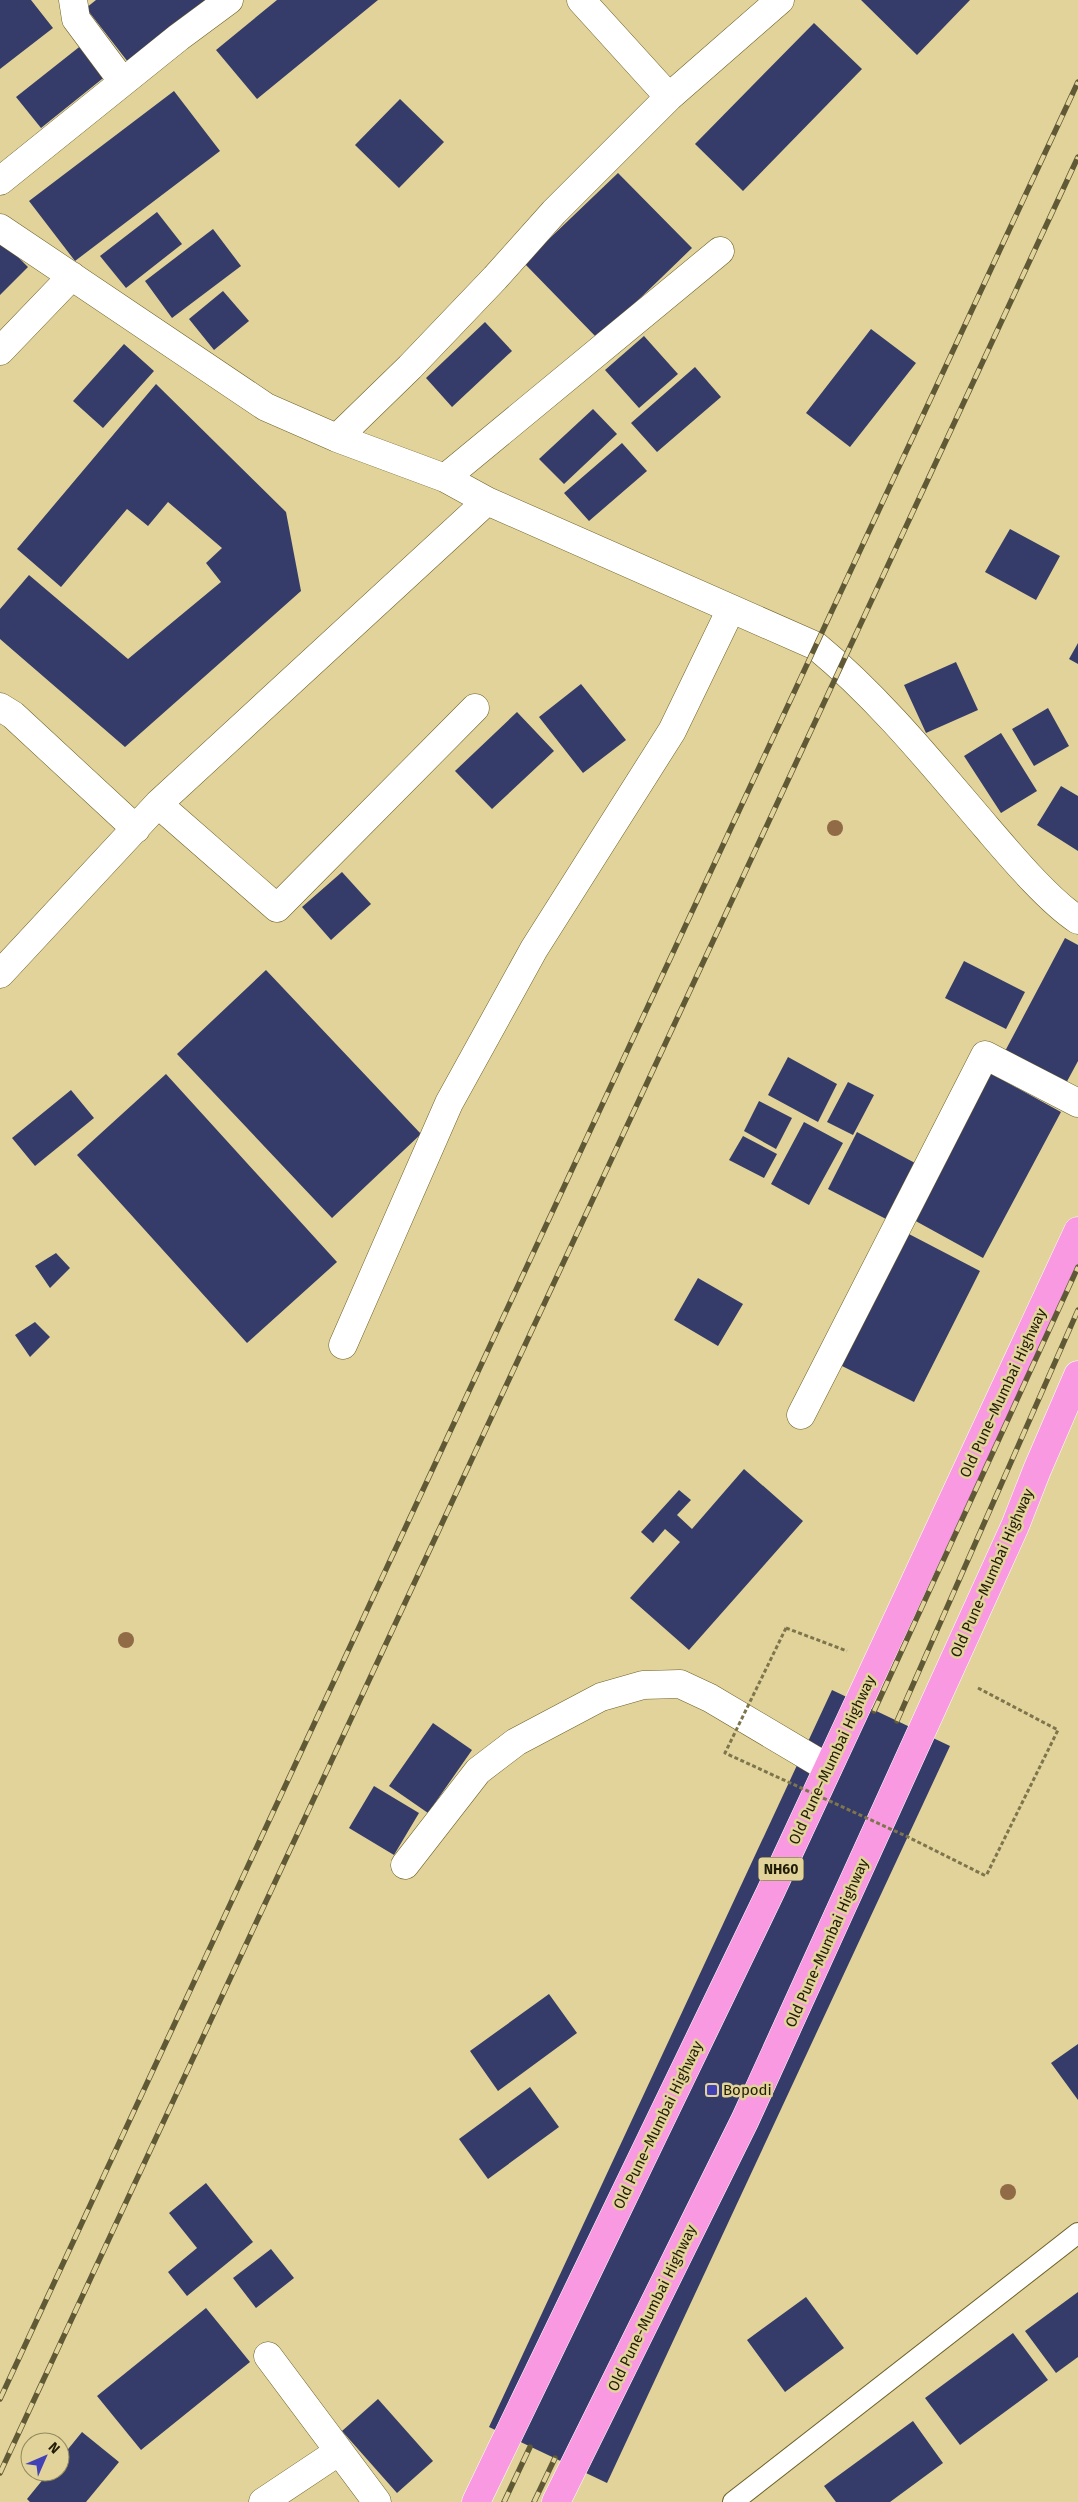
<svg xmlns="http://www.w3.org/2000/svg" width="1078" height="2502" font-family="'Fira Sans',sans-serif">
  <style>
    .building { fill: #363c69 }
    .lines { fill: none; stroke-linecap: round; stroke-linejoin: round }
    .lane-casing { stroke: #6d6028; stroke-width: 22 }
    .street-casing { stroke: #6d6028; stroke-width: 29 }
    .highway-casing { stroke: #fff; stroke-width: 29 }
    .path { stroke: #7e754d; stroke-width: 3; stroke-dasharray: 4 2.5; stroke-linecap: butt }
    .lane { stroke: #fff; stroke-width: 20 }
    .street { stroke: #fff; stroke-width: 28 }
    .highway { stroke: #f899e1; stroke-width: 28 }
    .rail-casing { stroke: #605936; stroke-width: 5.5 }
    .rail { stroke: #e1d399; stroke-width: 4; stroke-dasharray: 11; stroke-linecap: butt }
    .path-bridge { stroke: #7e754d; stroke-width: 3; stroke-dasharray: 4 2.5; stroke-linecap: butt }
    .tree { fill: #916a46 }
    .poi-dot { fill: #4241b6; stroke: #e1d399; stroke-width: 2 }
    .labels { text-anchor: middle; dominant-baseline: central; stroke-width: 5; stroke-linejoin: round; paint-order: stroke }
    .shield { fill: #e1d399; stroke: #5b5331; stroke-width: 1 }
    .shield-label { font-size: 14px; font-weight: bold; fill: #211c05 }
    .street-label { font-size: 15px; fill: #211c05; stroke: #e1d399 }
    .poi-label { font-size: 15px; fill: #211c05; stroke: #e1d399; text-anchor: start }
  </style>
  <rect width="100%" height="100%" fill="#e1d399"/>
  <path class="building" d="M 0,0 L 31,0 L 53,28 L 0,69 Z
    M 96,0 L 207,0 L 128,62 L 86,8 Z
    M 277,0 L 378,0 L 257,99 L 216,50 Z
    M 861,0 L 970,0 L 917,55 Z
    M 814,23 L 862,69 L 743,191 L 695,144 Z
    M 83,44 L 107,75 L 41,128 L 16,97 Z
    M 174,91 L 220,151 L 75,261 L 29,201 Z
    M 400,99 L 444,142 L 399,188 L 355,145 Z
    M 618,173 L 692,248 L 598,339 L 524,263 Z
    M 157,212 L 182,244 L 126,288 L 100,256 Z
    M 213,229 L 241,266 L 172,318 L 145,281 Z
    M 0,239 L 28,267 L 0,295 Z
    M 223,291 L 249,321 L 214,350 L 189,319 Z
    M 485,322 L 512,351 L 452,407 L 426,378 Z
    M 871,329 L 916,363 L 850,447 L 806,413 Z
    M 644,336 L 678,374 L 639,408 L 605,370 Z
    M 124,344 L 154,371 L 103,428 L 73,401 Z
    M 695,367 L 721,397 L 657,452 L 631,423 Z
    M 156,384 L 286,512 L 301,591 L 125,747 L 0,639 L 0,609 L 29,575 L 128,659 L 221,582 L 206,563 L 222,548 L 168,502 L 148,526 L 127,509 L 61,587 L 17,549 Z
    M 593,409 L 617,434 L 564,484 L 539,459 Z
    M 622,443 L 647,471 L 589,521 L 564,493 Z
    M 1010,529 L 1060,556 L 1036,600 L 985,572 Z
    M 1078,643 L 1078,664 L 1069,659 Z
    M 956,662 L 978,710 L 926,733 L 904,685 Z
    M 581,684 L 626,740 L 583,773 L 539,717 Z
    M 1048,708 L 1069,746 L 1034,766 L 1012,729 Z
    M 517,712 L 554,751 L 492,809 L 455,771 Z
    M 1001,733 L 1037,791 L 1001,813 L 964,756 Z
    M 1061,786 L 1078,796 L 1078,851 L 1037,825 Z
    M 342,872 L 371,904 L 331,940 L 302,907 Z
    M 1065,938 L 1078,945 L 1078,1061 L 1064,1087 L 1003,1055 Z
    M 964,961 L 1025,992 L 1006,1029 L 945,998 Z
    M 266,970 L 421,1134 L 332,1218 L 177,1054 Z
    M 788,1057 L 837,1084 L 818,1122 L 768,1095 Z
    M 990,1073 L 1061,1112 L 983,1258 L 912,1219 Z
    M 166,1074 L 337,1262 L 247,1343 L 77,1155 Z
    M 848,1082 L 874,1095 L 853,1135 L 827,1122 Z
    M 71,1090 L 94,1118 L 35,1166 L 12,1138 Z
    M 759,1101 L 792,1118 L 776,1149 L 744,1131 Z
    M 804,1122 L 843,1143 L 809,1205 L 771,1184 Z
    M 857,1132 L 915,1163 L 886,1219 L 828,1189 Z
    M 743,1136 L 777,1154 L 764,1178 L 729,1160 Z
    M 907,1233 L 980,1271 L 914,1402 L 840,1365 Z
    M 56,1253 L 70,1268 L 50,1288 L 35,1266 Z
    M 698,1278 L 743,1304 L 718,1346 L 674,1320 Z
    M 35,1322 L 50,1337 L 30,1357 L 15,1335 Z
    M 744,1469 L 803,1521 L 689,1650 L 630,1598 L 680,1542 L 665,1529 L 653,1543 L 641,1532 L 679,1490 L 691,1500 L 677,1515 L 692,1529 Z
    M 832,1690 L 950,1746 L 607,2483 L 489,2427 Z
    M 433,1723 L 472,1750 L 428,1813 L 389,1786 Z
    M 374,1786 L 419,1813 L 394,1855 L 349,1828 Z
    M 549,1994 L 577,2033 L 498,2091 L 470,2051 Z
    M 1078,2044 L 1078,2100 L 1051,2063 Z
    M 530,2087 L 559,2127 L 488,2179 L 459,2139 Z
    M 206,2183 L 253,2242 L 187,2296 L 168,2272 L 197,2248 L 169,2213 Z
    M 271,2249 L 294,2278 L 256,2308 L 233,2278 Z
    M 1078,2292 L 1078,2357 L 1056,2373 L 1025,2331 Z
    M 806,2297 L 844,2348 L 785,2392 L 747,2340 Z
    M 206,2308 L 250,2362 L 141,2450 L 97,2396 Z
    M 1013,2333 L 1048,2380 L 960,2445 L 925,2398 Z
    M 378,2399 L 433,2461 L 397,2493 L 342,2431 Z
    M 913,2421 L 943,2463 L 890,2502 L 836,2502 L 824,2486 Z
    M 82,2432 L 119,2462 L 86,2502 L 30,2502 L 27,2499 L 49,2472 L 60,2472 L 60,2459 Z"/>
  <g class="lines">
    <defs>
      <path id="lane" d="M 733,2502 L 1078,2233"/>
      <path id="street" d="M 73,0 L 76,19 L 123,82
        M 581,0 L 669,97
        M 0,181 L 179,37 L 229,0
        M 0,228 L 266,407 L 337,438 L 445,478 L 487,501 L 816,646 C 880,699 933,765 987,828 C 1012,857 1048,900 1078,920
        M 0,351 L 72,276
        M 337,438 L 410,367 L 495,278 L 554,212 L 669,97 L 780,0
        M 445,478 L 720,251
        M 0,707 L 13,715 L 136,829
        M 158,804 L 277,908 L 475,708
        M 0,974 L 158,804 L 487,501
        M 343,1345 L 449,1103 L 534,949 L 672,731 L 731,609
        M 801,1415 L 985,1055 L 1078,1103
        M 405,1865 L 478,1771 L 516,1742 L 601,1697 L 643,1685 L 680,1684 L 710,1698 L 828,1768
        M 268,2356 L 377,2502
        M 263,2502 L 338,2452"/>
      <path id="highway" d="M 476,2502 L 770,1893 L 1078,1231
        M 556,2502 L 745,2120 L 1015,1526 L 1037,1470 L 1078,1375"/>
    </defs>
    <use href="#lane" class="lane-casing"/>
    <use href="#street" class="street-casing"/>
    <use href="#highway" class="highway-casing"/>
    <path class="path" d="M 786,1628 L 847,1651
      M 978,1688 L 1058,1730 L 986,1876"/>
    <use href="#lane" class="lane"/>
    <use href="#street" class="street"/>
    <use href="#highway" class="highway"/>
    <defs>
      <path id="rail" d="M 874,1711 L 1078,1267
        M 897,1721 L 1078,1310
        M 0,2399 L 1078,82
        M 0,2473 L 1078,157
        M 504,2502 L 530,2447
        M 534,2502 L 555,2458"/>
    </defs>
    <use href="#rail" class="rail-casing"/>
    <use href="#rail" class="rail"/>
    <path class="path-bridge" d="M 786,1628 L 725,1753 L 908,1837 L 986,1876"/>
  </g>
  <g class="tree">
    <circle cx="835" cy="828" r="8"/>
    <circle cx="126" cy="1640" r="8"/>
    <circle cx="1008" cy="2192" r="8"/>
  </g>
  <rect class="poi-dot" x="706" y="2084" width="12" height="12" rx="2.5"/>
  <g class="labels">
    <rect class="shield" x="758.5" y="1857.5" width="45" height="23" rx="4"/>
    <g class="shield-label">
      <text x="781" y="1869">NH60</text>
    </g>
    <g class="street-label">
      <text transform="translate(1003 1393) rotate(-65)">Old Pune–Mumbai Highway</text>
      <text transform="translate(992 1573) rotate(-66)">Old Pune-Mumbai Highway</text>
      <text transform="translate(832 1760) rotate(-65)">Old Pune–Mumbai Highway</text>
      <text transform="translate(827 1943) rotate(-66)">Old Pune-Mumbai Highway</text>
      <text transform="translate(658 2125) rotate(-64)">Old Pune–Mumbai Highway</text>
      <text transform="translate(652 2308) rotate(-64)">Old Pune-Mumbai Highway</text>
    </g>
    <g class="poi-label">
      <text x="723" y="2090">Bopodi</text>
    </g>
  </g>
  <g transform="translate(45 2457) rotate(45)"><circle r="24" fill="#e1d399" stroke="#948a5e"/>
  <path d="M0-4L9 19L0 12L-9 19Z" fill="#4241b6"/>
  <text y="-8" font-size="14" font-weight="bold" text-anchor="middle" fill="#211c05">N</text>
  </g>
</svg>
